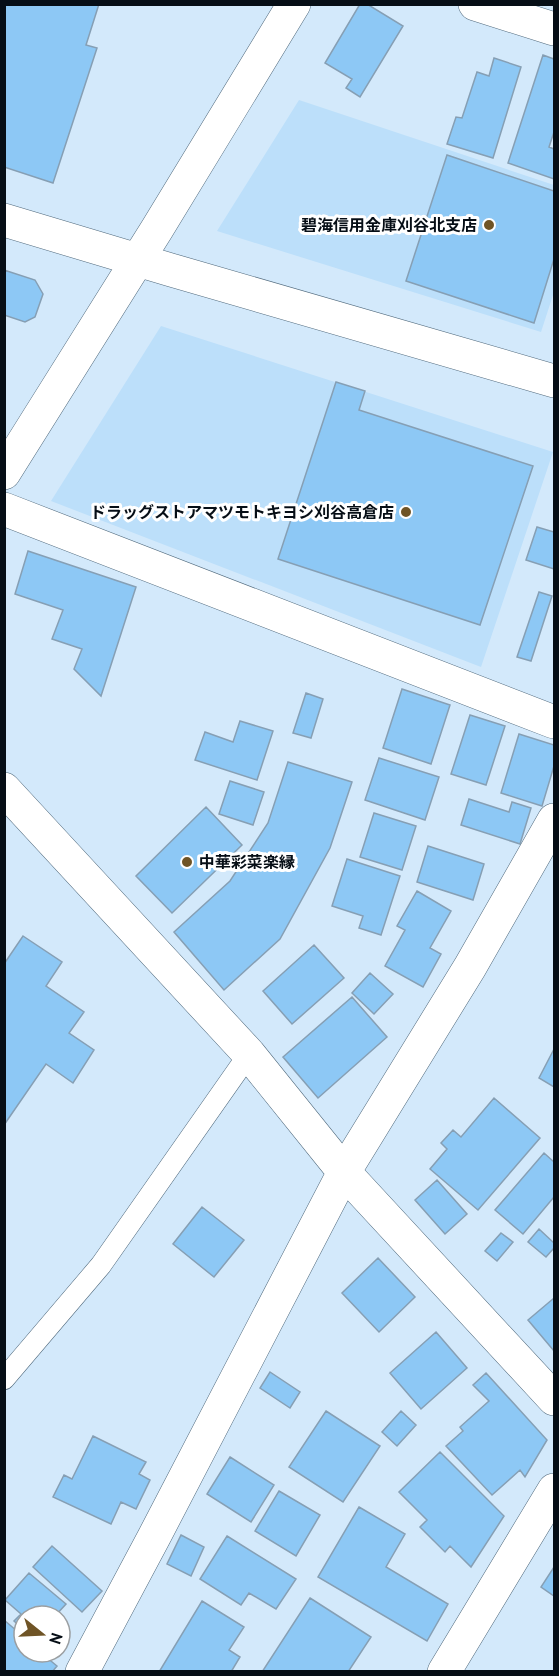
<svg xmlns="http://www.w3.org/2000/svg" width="559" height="1676" font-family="'PT Sans','Noto Sans JP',sans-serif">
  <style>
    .built { fill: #bcdffa }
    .building { fill: #8dc8f5; stroke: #869fb4; stroke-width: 1.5 }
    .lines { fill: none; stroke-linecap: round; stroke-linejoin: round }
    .service-casing { stroke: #516a7d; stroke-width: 22 }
    .minor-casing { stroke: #516a7d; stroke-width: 34 }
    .tertiary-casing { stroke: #516a7d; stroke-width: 34 }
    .service { stroke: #fff; stroke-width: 21 }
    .minor { stroke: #fff; stroke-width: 33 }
    .tertiary { stroke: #fff; stroke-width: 33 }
    .poi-dot { fill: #6f5426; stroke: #fff; stroke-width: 2 }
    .labels { text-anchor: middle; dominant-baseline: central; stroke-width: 6; stroke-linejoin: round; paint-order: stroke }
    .poi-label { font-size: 16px; font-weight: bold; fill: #060e16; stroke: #fff; text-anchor: end }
  </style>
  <rect width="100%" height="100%" fill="#d3e9fb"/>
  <path class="built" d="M 299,100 L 554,185 L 554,292 L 541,332 L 217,231 Z
    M 161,326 L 553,452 L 481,667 L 51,501 Z"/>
  <path class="building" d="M 4,4 L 99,4 L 86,45 L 97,48 L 53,183 L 4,167 Z
    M 360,4 L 367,4 L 403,26 L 360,97 L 346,88 L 352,79 L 325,63 Z
    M 543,55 L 554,59 L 554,132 L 549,147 L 554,149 L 554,179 L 508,163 Z
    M 494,58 L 521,67 L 493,158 L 447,144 L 456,117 L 462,118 L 477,72 L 489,76 Z
    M 447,155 L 554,191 L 554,259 L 534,323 L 406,281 Z
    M 4,270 L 35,280 L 43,294 L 35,317 L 25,322 L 4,315 Z
    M 336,382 L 365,391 L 359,410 L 533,466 L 480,625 L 278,559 Z
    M 537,527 L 554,532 L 554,569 L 526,560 Z
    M 28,551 L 136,587 L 101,696 L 74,669 L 82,649 L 52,639 L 63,610 L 15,594 Z
    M 539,592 L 552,596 L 531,661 L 517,657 Z
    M 402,689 L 450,705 L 431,764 L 383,748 Z
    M 306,693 L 323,699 L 311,738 L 293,733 Z
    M 470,715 L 505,726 L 486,785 L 451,774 Z
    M 240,721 L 273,731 L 257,780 L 195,760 L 205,732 L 233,742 Z
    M 519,734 L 554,745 L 554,766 L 542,806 L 501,793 Z
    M 379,758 L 439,777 L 425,820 L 365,800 Z
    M 288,762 L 352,782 L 330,848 L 280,939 L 224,990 L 174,932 L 230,881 L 268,823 Z
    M 230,781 L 264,792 L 253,825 L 219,814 Z
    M 469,799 L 509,812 L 512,802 L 531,808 L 520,844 L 461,825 Z
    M 206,807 L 242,845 L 172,913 L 136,876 Z
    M 374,813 L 416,826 L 402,870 L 360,857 Z
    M 428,846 L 484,864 L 473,900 L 417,882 Z
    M 347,859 L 400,876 L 381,935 L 359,928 L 363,916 L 332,906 Z
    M 417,891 L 451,911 L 430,948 L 441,954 L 423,987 L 385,966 L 405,930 L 397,926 Z
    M 23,936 L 62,962 L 46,986 L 84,1012 L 69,1033 L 94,1050 L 73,1083 L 46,1064 L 4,1125 L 4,964 Z
    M 314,945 L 344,978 L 292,1024 L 263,991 Z
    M 370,973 L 393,994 L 374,1014 L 352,993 Z
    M 352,997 L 387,1037 L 318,1098 L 283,1057 Z
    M 554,1049 L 554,1087 L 539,1078 Z
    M 494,1098 L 540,1138 L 478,1210 L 430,1169 L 447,1149 L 441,1143 L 453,1130 L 461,1137 Z
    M 544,1153 L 554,1162 L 554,1197 L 523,1234 L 495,1210 Z
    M 437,1180 L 467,1214 L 445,1234 L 415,1200 Z
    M 202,1207 L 244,1240 L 214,1277 L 173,1244 Z
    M 539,1229 L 554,1243 L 554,1248 L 546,1257 L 528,1242 Z
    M 501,1233 L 513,1242 L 497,1261 L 485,1251 Z
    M 378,1258 L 415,1297 L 379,1332 L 342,1293 Z
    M 554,1298 L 554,1351 L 528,1320 Z
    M 436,1332 L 467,1368 L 421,1409 L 390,1373 Z
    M 270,1372 L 300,1392 L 290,1408 L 260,1388 Z
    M 486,1373 L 547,1440 L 525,1477 L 520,1470 L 492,1495 L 446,1446 L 463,1431 L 460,1427 L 489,1401 L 473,1385 Z
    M 326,1411 L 380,1446 L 343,1502 L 289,1467 Z
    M 401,1411 L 416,1425 L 397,1446 L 382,1432 Z
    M 93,1436 L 146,1462 L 139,1474 L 150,1480 L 136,1509 L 121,1502 L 111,1524 L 53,1497 L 64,1475 L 72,1479 Z
    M 440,1452 L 504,1516 L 471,1567 L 450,1546 L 445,1552 L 420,1527 L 427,1520 L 399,1492 Z
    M 230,1457 L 274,1485 L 251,1522 L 207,1494 Z
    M 279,1491 L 320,1515 L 296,1556 L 255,1531 Z
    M 359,1507 L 405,1534 L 386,1567 L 448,1604 L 427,1641 L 318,1577 Z
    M 181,1535 L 204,1547 L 191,1576 L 167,1564 Z
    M 227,1536 L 296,1579 L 276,1609 L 249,1593 L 241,1605 L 200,1579 Z
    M 52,1546 L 102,1591 L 82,1612 L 33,1567 Z
    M 554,1567 L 554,1596 L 541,1587 Z
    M 29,1573 L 66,1604 L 55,1616 L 24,1616 L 24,1630 L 14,1621 L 21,1614 L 5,1600 Z
    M 310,1598 L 371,1637 L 348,1672 L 262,1672 Z
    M 202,1601 L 244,1627 L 229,1650 L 240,1657 L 231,1672 L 159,1672 Z
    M 4,1620 L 24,1637 L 24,1652 L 40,1652 L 57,1666 L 52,1672 L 4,1672 Z"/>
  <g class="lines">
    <defs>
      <path id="service" d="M 4,1379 L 101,1265 L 249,1054"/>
      <path id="minor" d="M 475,4 L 554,29
        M 4,473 L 157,229 L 294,4
        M 4,509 L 554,722
        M 4,789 L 249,1054 L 344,1172 L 554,1399
        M 82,1672 L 154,1537 L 344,1172 L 470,967 L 554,820
        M 444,1672 L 554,1490"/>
      <path id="tertiary" d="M 4,220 L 171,270 L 554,381"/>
    </defs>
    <use href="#service" class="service-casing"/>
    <use href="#minor" class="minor-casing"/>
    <use href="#tertiary" class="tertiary-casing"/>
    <use href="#service" class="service"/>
    <use href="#minor" class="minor"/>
    <use href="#tertiary" class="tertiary"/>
  </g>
  <g class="poi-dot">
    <circle cx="489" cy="225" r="6"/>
    <circle cx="406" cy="512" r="6"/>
    <circle cx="187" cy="862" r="6"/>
  </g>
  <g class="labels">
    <g class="poi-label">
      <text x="477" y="225">碧海信用金庫刈谷北支店</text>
      <text x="394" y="512">ドラッグストアマツモトキヨシ刈谷高倉店</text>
      <text x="199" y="862" text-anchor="start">中華彩菜楽縁</text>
    </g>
  </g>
  <rect width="559" height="1676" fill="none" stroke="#060e16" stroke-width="12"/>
  <g transform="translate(42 1634) rotate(108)"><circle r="28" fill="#ffffff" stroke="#9b9fa2" stroke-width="1.5"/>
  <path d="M0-4.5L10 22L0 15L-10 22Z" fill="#6f5426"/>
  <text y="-9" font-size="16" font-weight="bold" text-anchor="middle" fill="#060e16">N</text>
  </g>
</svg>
